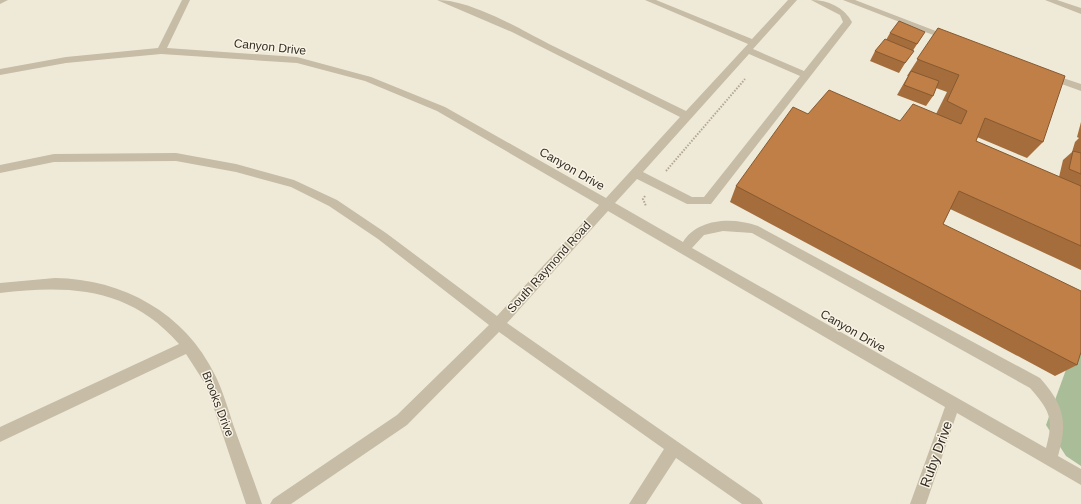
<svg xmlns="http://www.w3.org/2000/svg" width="1081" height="504" font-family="Helvetica,sans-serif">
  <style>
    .green { fill: #a9bd99 }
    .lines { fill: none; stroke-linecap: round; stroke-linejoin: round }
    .path { stroke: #b2a690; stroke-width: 2; stroke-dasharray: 1.5 1.5; stroke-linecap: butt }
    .minor { fill: #c7bca5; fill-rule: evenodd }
    .wall { fill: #a56d3c }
    .building { fill: #c07f46; stroke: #865931 }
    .labels { text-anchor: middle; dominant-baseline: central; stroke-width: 3; stroke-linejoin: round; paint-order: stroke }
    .street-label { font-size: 12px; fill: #332d26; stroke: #f8f3e4 }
    .near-street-label { font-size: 14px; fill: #332d26; stroke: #f8f3e4 }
  </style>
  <rect width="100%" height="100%" fill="#efead8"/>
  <path class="green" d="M 1081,328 L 1081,466 L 1066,456 L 1046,425 Z"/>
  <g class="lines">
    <path class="path" d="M 666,171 L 745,79
      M 645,196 L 643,199 L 646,206"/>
    <path class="minor" d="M 0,0 L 8,0 L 0,4 Z
      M 182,0 L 190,0 L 167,48 L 297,57 L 371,77 L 445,107 L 606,198 L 680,117 L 512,32 L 437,0 C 471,0 518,28 549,44 C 595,66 640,89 686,111 L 748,44 L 645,0 L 656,0 L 752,39 L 788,0 L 797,0 L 753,49 L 804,71 L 843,22 L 840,15 L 811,0 C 828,0 844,7 852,22 L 851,24 L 711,204 L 687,204 L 637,179 L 615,203 L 683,242 C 698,218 733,217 758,226 L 1040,378 C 1064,405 1068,421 1058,456 L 1081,469 L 1081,485 L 957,413 L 926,504 L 910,504 L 945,407 L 608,211 L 507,323 L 760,499 L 763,504 L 742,504 L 676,458 L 646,504 L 629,504 L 664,449 L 499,332 L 407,425 L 291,504 L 270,504 L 273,499 L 397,415 L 489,325 L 378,239 L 329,206 L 291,187 L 236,172 L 176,161 L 54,162 L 0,173 L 0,165 L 54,154 L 176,153 L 236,164 L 294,180 L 337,200 L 386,233 L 497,316 L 599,205 L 437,111 L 365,81 L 297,63 L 161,54 L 66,63 L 0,75 L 0,69 L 66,57 L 158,48 ZM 749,54 L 800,76 L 704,197 L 692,197 L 643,172 ZM 723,231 L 752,233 L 1030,388 C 1050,411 1054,418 1046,448 L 692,248 L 704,235 Z
      M 843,0 L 855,0 L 954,38 L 949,41 L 946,40 Z
      M 1045,0 L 1057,0 L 1081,8 L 1081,14 Z
      M 1048,73 L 1081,84 L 1081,91 L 1045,78 L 1043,76 L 1045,74 Z
      M 55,278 C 123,279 185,313 215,375 C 223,391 228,409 234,427 C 243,452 253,478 262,504 L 246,504 L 206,385 L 186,354 L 0,442 L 0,427 L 179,344 C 129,287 70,285 0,293 L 0,283 Z"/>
  </g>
  <path class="wall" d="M 938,28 L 1043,142 L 1027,158 L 977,137 L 976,141 L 1059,177 L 1063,160 L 1072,152 L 1075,142 L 1079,138 L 1077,137 L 1081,122 L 1081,270 L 950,209 L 943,224 L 1077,365 L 1055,376 L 730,202 L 736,186 L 808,114 L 900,121 L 936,114 L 947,92 L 936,88 L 933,96 L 926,106 L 897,95 L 908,76 L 907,76 Z
    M 890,33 L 919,41 L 907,60 L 899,73 L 870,61 L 875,51 L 886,40 Z"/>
  <path class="building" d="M 899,21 L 925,32 L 917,44 L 890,33 Z
    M 938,28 L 1065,76 L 1043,142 L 985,118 L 976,141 L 1081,186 L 1081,246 L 959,191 L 943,224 L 1081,291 L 1081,352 L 1077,365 L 736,186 L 793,107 L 808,114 L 829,90 L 900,121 L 913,104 L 961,124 L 967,111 L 947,101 L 959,75 L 917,59 Z
    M 885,39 L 914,51 L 905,63 L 875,51 Z
    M 911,71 L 939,81 L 933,96 L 904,85 Z
    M 1073,151 L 1081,153 L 1081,174 L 1069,169 Z"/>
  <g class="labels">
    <g class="street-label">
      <text transform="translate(270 47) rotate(6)">Canyon Drive</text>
      <text transform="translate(572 169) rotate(30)">Canyon Drive</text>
      <text transform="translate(549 267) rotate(-48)">South Raymond Road</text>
      <text transform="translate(853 331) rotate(30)">Canyon Drive</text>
      <text transform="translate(218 404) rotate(69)">Brooks Drive</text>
    </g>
    <g class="near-street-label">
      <text transform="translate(936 454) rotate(-70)">Ruby Drive</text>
    </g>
  </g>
</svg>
